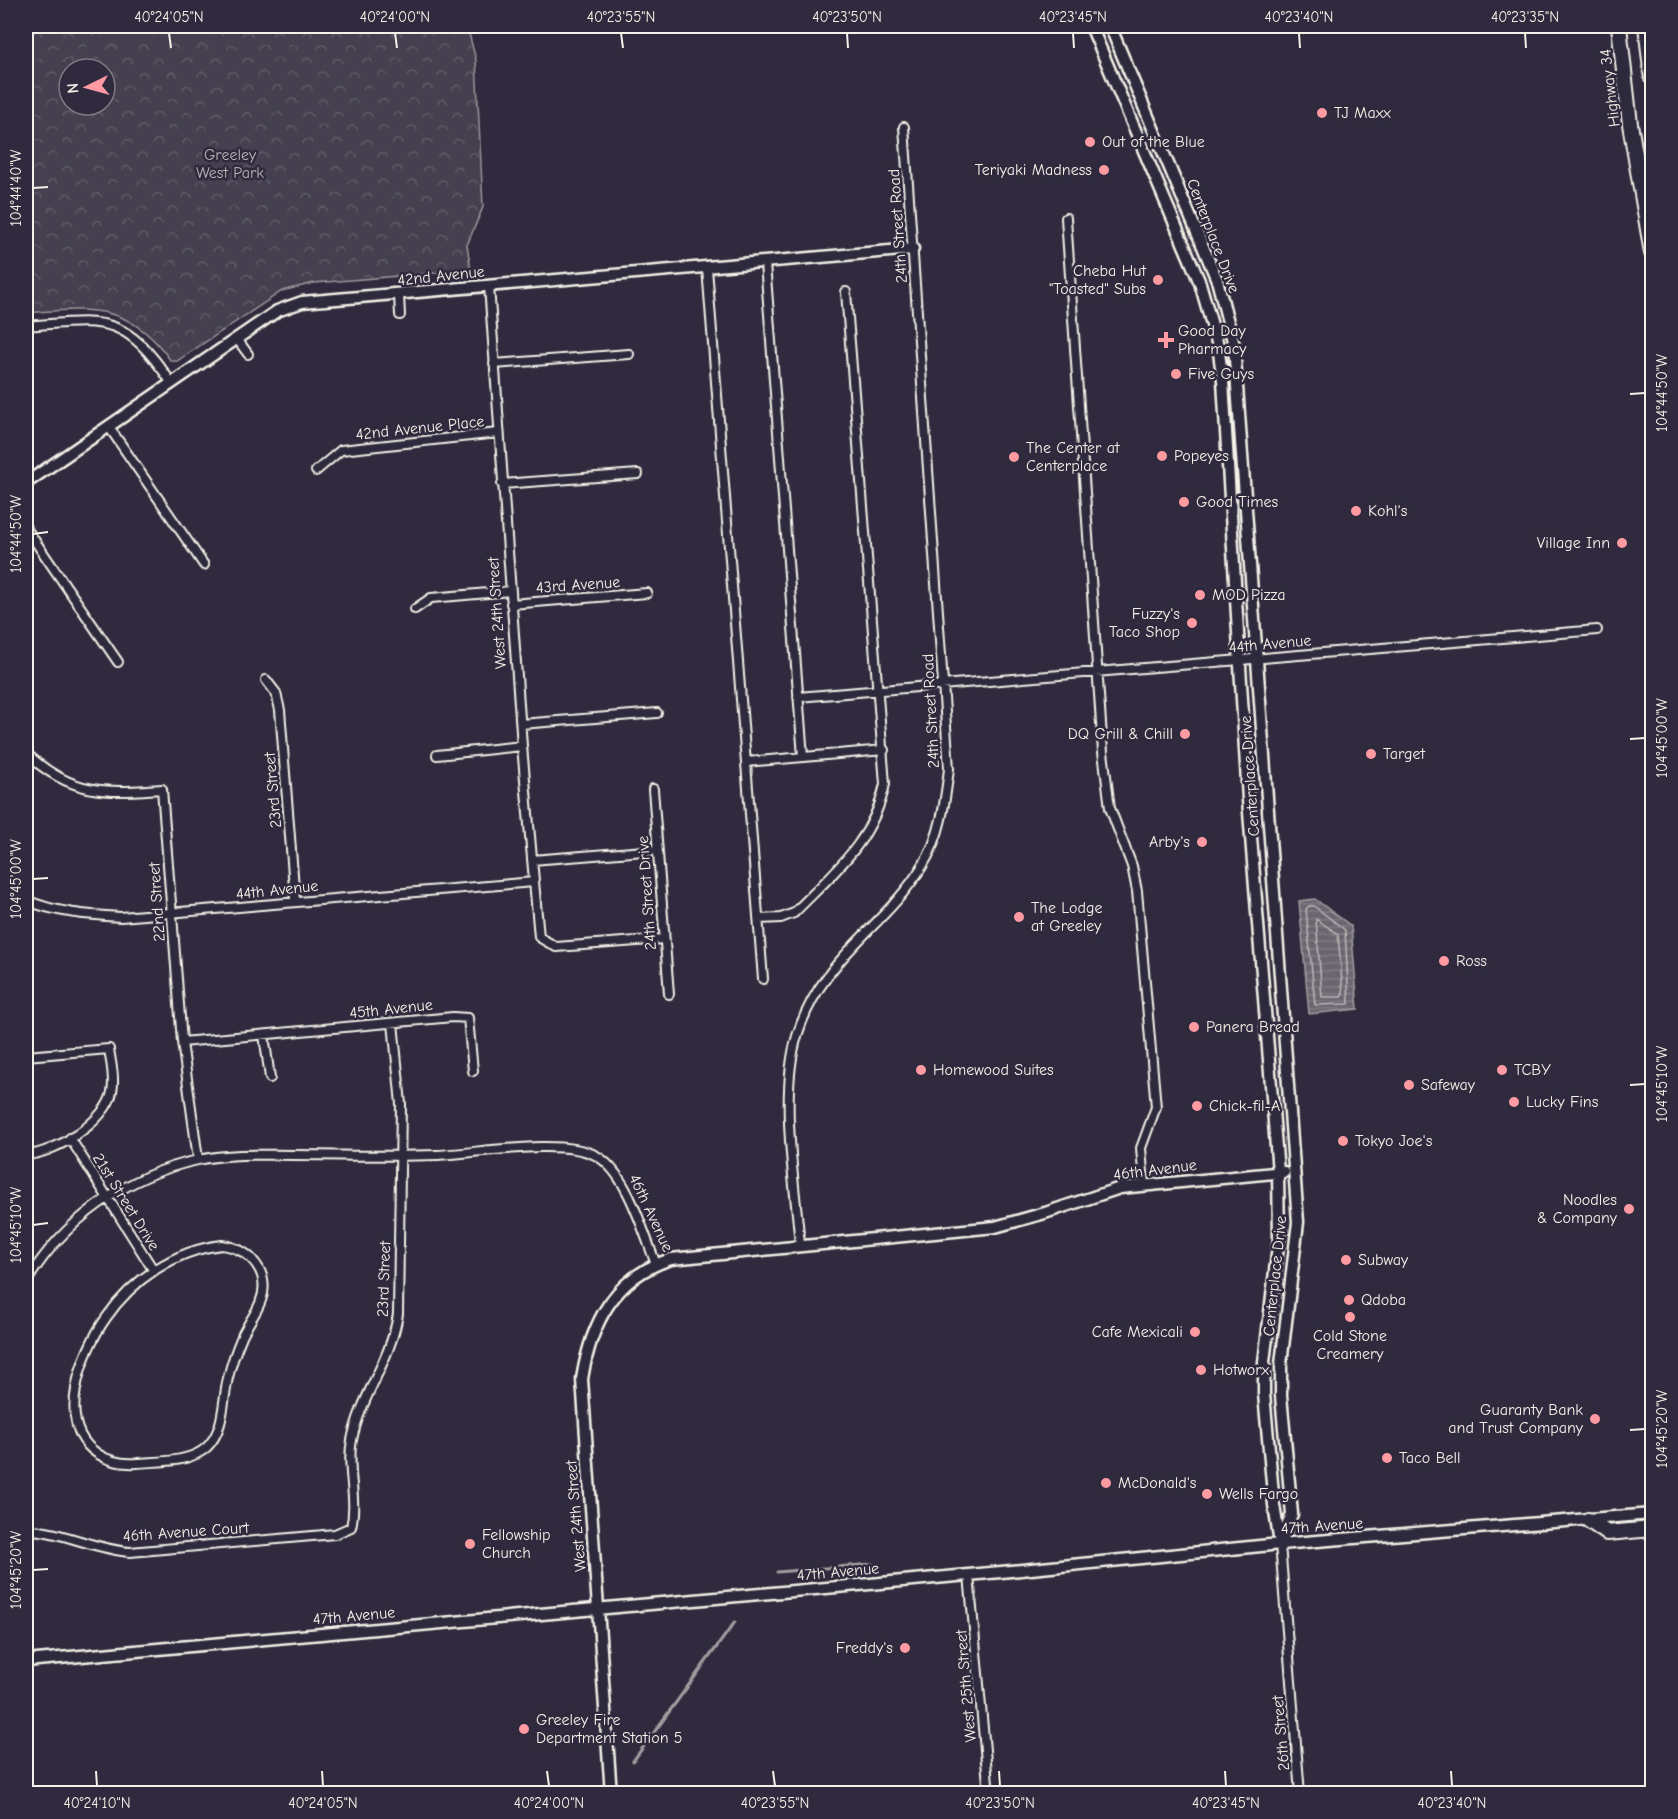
<svg xmlns="http://www.w3.org/2000/svg" width="1678" height="1819" font-family="'Comic Neue',sans-serif">
  <style>
    .park { fill: url(#park-crowns); stroke: #9c989c; stroke-width: 1.5; fill-rule: evenodd }
    .water { fill: url(#water-rules); stroke: #a19ea0; stroke-width: 1.5 }
    .lines { fill: none; stroke-linecap: round; stroke-linejoin: round }
    .shore { stroke: #bdb9b8; stroke-width: 1.5 }
    .stream { stroke: #a19ea0; stroke-width: 3 }
    .street-casing { stroke: #f4f1e8; stroke-width: 12 }
    .secondary-casing { stroke: #f4f1e8; stroke-width: 15 }
    .highway-casing { stroke: #f4f1e8; stroke-width: 18 }
    .street { stroke: #2f2a3d; stroke-width: 8 }
    .secondary { stroke: #2f2a3d; stroke-width: 10 }
    .highway { stroke: #2f2a3d; stroke-width: 14 }
    .ticks { fill: none; stroke: #f4f1e8; stroke-width: 2 }
    .poi-dot { fill: #ff9aa2; stroke: #2f2a3d; stroke-width: 2 }
    .labels { text-anchor: middle; dominant-baseline: central; stroke-width: 5; stroke-linejoin: round; paint-order: stroke }
    .street-label { font-size: 16px; fill: #f4f1e8; stroke: #2f2a3d }
    .poi-label { font-size: 16px; fill: #f4f1e8; stroke: #2f2a3d; text-anchor: start }
    .park-label { font-size: 16px; fill: #b7b3b3; stroke: #2f2a3d }
    .neatline { fill: none; stroke: #f4f1e8; stroke-width: 2 }
    .ticks-label { font-size: 15px; text-anchor: middle; fill: #f4f1e8 }
  </style>
  <defs>
    <pattern id="park-crowns" width="20" height="18" patternUnits="userSpaceOnUse" patternTransform="scale(1.5)"><rect width="20" height="18" fill="#454050"/><path d="M2 6a3 3 0 1 1 6 0M12 15a3 3 0 1 1 6 0" fill="none" stroke="#605c69"/></pattern>
    <pattern id="water-rules" width="6" height="5" patternUnits="userSpaceOnUse" patternTransform="scale(1.5)"><rect width="6" height="5" fill="#6a6670"/><path d="M0 2.5h6" fill="none" stroke="#807c84"/></pattern>
  </defs>
  <rect width="100%" height="100%" fill="#2f2a3d"/>
  <filter id="ink" filterUnits="userSpaceOnUse"><feTurbulence type="fractalNoise" baseFrequency=".0167" numOctaves="2"/><feDisplacementMap in="SourceGraphic" scale="12" xChannelSelector="R" yChannelSelector="G"/><feConvolveMatrix kernelMatrix="1 2 1 2 8 2 1 2 1" color-interpolation-filters="sRGB"/></filter>
  <g filter="url(#ink)">
    <path class="park" d="M 26,26 L 467,26 L 476,60 L 483,207 L 467,245 L 471,270 L 314,283 L 282,291 L 177,361 L 171,361 C 130,302 90,308 26,313 ZM 69,69 L 105,69 L 105,105 L 69,105 Z"/>
    <path class="water" d="M 1315,899 L 1351,926 L 1358,1009 L 1309,1014 L 1299,901 Z"/>
    <g class="lines">
      <path class="shore" d="M 1309,906 L 1314,906 L 1345,930 L 1349,1004 L 1315,1005 L 1306,909 Z
        M 1316,919 L 1338,934 L 1343,994 L 1341,997 L 1322,997 Z"/>
      <path class="stream" d="M 777,1572 L 872,1564
        M 633,1761 L 735,1622"/>
      <defs>
        <path id="street" d="M 1066,218 L 1103,752 L 1110,808 L 1132,866 L 1137,891 L 1156,1107 L 1141,1148 L 1144,1184
          M 765,263 L 803,757
          M 707,268 L 763,979
          M 489,286 L 522,746 L 539,937 L 556,947 L 664,939
          M 399,295 L 400,315
          M 26,326 C 104,320 123,312 171,382
          M 237,339 L 248,354
          M 494,364 L 629,354
          M 109,427 L 204,565
          M 316,471 L 341,450 L 498,433
          M 502,484 L 638,474
          M 26,528 L 118,662
          M 511,604 L 647,593
          M 415,609 L 431,598 L 511,591
          M 266,680 L 276,693 L 280,710 L 295,900
          M 798,697 L 1597,630
          M 521,724 L 657,713
          M 26,753 C 71,795 104,793 162,789 L 182,1042 L 198,1159
          M 437,755 L 522,746
          M 746,762 L 884,750
          M 653,789 L 669,994
          M 532,860 L 657,850
          M 26,900 C 56,913 88,915 121,917 L 534,882
          M 759,919 L 781,918 L 794,913 C 834,872 873,842 885,784 L 846,292
          M 264,1035 L 270,1078
          M 182,1042 L 453,1017 L 468,1018 L 473,1071
          M 26,1056 L 109,1049 C 111,1063 115,1078 112,1092 C 107,1121 54,1154 26,1155
          M 70,1138 L 154,1271
          M 222,1245 C 251,1249 272,1274 260,1303 C 255,1315 247,1325 242,1336 C 237,1348 232,1361 229,1374 C 222,1398 226,1428 207,1447 C 190,1463 159,1461 137,1463 C 123,1464 110,1462 98,1454 C 53,1425 82,1352 106,1318 C 132,1280 175,1250 222,1245 Z
          M 800,1245 C 795,1184 779,1095 797,1036 C 821,957 884,929 923,865 C 941,836 945,802 949,769 L 904,127
          M 26,1283 C 62,1221 127,1175 198,1160 C 229,1153 261,1155 293,1155 C 341,1155 390,1157 438,1155 C 479,1153 562,1138 595,1155 C 627,1171 643,1232 656,1264
          M 26,1530 C 61,1530 92,1549 130,1552 L 335,1534 L 351,1527 C 358,1499 346,1468 352,1440 C 361,1395 391,1361 398,1314 L 401,1104 L 393,1023
          M 1280,1544 L 1300,1794
          M 969,1575 L 989,1794"/>
        <path id="secondary" d="M 1091,26 L 1200,283 L 1218,346 L 1223,381 L 1248,800 L 1278,1172 L 1279,1238 L 1264,1362 L 1264,1394 L 1274,1505 L 1280,1544
          M 1110,26 L 1217,280 L 1234,345 L 1298,1222 L 1281,1364 L 1281,1396 L 1292,1514 L 1280,1544
          M 26,483 L 277,311 L 302,302 L 913,249
          M 26,1661 L 1001,1572 L 1280,1544 L 1652,1514
          M 611,1794 L 582,1379 C 591,1323 614,1277 671,1259 L 995,1227 L 1045,1213 L 1120,1188 L 1284,1172"/>
        <path id="highway" d="M 1619,26 L 1630,124 L 1652,253
          M 1646,26 L 1652,78
          M 1588,1520 L 1607,1533 L 1652,1529"/>
      </defs>
      <use href="#street" class="street-casing"/>
      <use href="#secondary" class="secondary-casing"/>
      <use href="#highway" class="highway-casing"/>
      <use href="#street" class="street"/>
      <use href="#secondary" class="secondary"/>
      <use href="#highway" class="highway"/>
    </g>
  </g>
  <path class="ticks" d="M 169,33 L 171,48M 395,33 L 397,48M 621,33 L 623,48M 847,33 L 848,48M 1073,33 L 1074,48M 1299,33 L 1300,48M 1525,33 L 1526,48M 33,188 L 48,187M 1630,394 L 1645,393M 33,534 L 48,532M 1630,739 L 1645,738M 33,879 L 48,878M 1630,1085 L 1645,1084M 33,1225 L 48,1223M 1630,1430 L 1645,1429M 33,1570 L 48,1569M 96,1771 L 97,1786M 322,1771 L 323,1786M 547,1771 L 549,1786M 773,1771 L 775,1786M 999,1771 L 1000,1786M 1225,1771 L 1226,1786M 1451,1771 L 1452,1786"/>
  <g class="poi-dot">
    <circle cx="1322" cy="113" r="6"/>
    <circle cx="1090" cy="142" r="6"/>
    <circle cx="1104" cy="170" r="6"/>
    <circle cx="1158" cy="280" r="6"/>
    <path d="M1163 331h6v6h6v6h-6v6h-6v-6h-6v-6h6z"/>
    <circle cx="1176" cy="374" r="6"/>
    <circle cx="1162" cy="456" r="6"/>
    <circle cx="1014" cy="457" r="6"/>
    <circle cx="1184" cy="502" r="6"/>
    <circle cx="1356" cy="511" r="6"/>
    <circle cx="1622" cy="543" r="6"/>
    <circle cx="1200" cy="595" r="6"/>
    <circle cx="1192" cy="623" r="6"/>
    <circle cx="1185" cy="734" r="6"/>
    <circle cx="1371" cy="754" r="6"/>
    <circle cx="1202" cy="842" r="6"/>
    <circle cx="1019" cy="917" r="6"/>
    <circle cx="1444" cy="961" r="6"/>
    <circle cx="1194" cy="1027" r="6"/>
    <circle cx="921" cy="1070" r="6"/>
    <circle cx="1502" cy="1070" r="6"/>
    <circle cx="1409" cy="1085" r="6"/>
    <circle cx="1514" cy="1102" r="6"/>
    <circle cx="1197" cy="1106" r="6"/>
    <circle cx="1343" cy="1141" r="6"/>
    <circle cx="1629" cy="1209" r="6"/>
    <circle cx="1346" cy="1260" r="6"/>
    <circle cx="1349" cy="1300" r="6"/>
    <circle cx="1350" cy="1317" r="6"/>
    <circle cx="1195" cy="1332" r="6"/>
    <circle cx="1201" cy="1370" r="6"/>
    <circle cx="1595" cy="1419" r="6"/>
    <circle cx="1387" cy="1458" r="6"/>
    <circle cx="1106" cy="1483" r="6"/>
    <circle cx="1207" cy="1494" r="6"/>
    <circle cx="470" cy="1544" r="6"/>
    <circle cx="905" cy="1648" r="6"/>
    <circle cx="524" cy="1729" r="6"/>
  </g>
  <g class="labels">
    <g class="street-label">
      <text transform="translate(1610 88) rotate(-97)">Highway 34</text>
      <text transform="translate(898 226) rotate(-94)">24th Street Road</text>
      <text transform="translate(1213 236) rotate(69)">Centerplace Drive</text>
      <text transform="translate(441 276) rotate(-6)">42nd Avenue</text>
      <text transform="translate(420 428) rotate(-6)">42nd Avenue Place</text>
      <text transform="translate(578 585) rotate(-4)">43rd Avenue</text>
      <text transform="translate(497 613) rotate(-94)">West 24th Street</text>
      <text transform="translate(1270 644) rotate(-5)">44th Avenue</text>
      <text transform="translate(931 711) rotate(-93)">24th Street Road</text>
      <text transform="translate(1250 776) rotate(-94)">Centerplace Drive</text>
      <text transform="translate(273 790) rotate(-95)">23rd Street</text>
      <text transform="translate(277 890) rotate(-6)">44th Avenue</text>
      <text transform="translate(647 893) rotate(-94)">24th Street Drive</text>
      <text transform="translate(157 902) rotate(-94)">22nd Street</text>
      <text transform="translate(391 1009) rotate(-6)">45th Avenue</text>
      <text transform="translate(1155 1170) rotate(-7)">46th Avenue</text>
      <text transform="translate(126 1202) rotate(58)">21st Street Drive</text>
      <text transform="translate(651 1213) rotate(65)">46th Avenue</text>
      <text transform="translate(1275 1276) rotate(-84)">Centerplace Drive</text>
      <text transform="translate(384 1279) rotate(-88)">23rd Street</text>
      <text transform="translate(576 1516) rotate(-95)">West 24th Street</text>
      <text transform="translate(1322 1526) rotate(-4)">47th Avenue</text>
      <text transform="translate(186 1532) rotate(-4)">46th Avenue Court</text>
      <text transform="translate(838 1572) rotate(-5)">47th Avenue</text>
      <text transform="translate(354 1616) rotate(-5)">47th Avenue</text>
      <text transform="translate(966 1686) rotate(-95)">West 25th Street</text>
      <text transform="translate(1281 1733) rotate(-95)">26th Street</text>
    </g>
    <g class="poi-label">
      <text x="1334" y="113">TJ Maxx</text>
      <text x="1102" y="142">Out of the Blue</text>
      <text x="1092" y="170" text-anchor="end">Teriyaki Madness</text>
      <text x="1146" y="271" text-anchor="end">Cheba Hut<tspan x="1146" dy="18">"Toasted" Subs</tspan></text>
      <text x="1178" y="331">Good Day<tspan x="1178" dy="18">Pharmacy</tspan></text>
      <text x="1188" y="374">Five Guys</text>
      <text x="1026" y="448">The Center at<tspan x="1026" dy="18">Centerplace</tspan></text>
      <text x="1174" y="456">Popeyes</text>
      <text x="1196" y="502">Good Times</text>
      <text x="1368" y="511">Kohl's</text>
      <text x="1610" y="543" text-anchor="end">Village Inn</text>
      <text x="1212" y="595">MOD Pizza</text>
      <text x="1180" y="614" text-anchor="end">Fuzzy's<tspan x="1180" dy="18">Taco Shop</tspan></text>
      <text x="1173" y="734" text-anchor="end">DQ Grill &amp; Chill</text>
      <text x="1383" y="754">Target</text>
      <text x="1190" y="842" text-anchor="end">Arby's</text>
      <text x="1031" y="908">The Lodge<tspan x="1031" dy="18">at Greeley</tspan></text>
      <text x="1456" y="961">Ross</text>
      <text x="1206" y="1027">Panera Bread</text>
      <text x="933" y="1070">Homewood Suites</text>
      <text x="1514" y="1070">TCBY</text>
      <text x="1421" y="1085">Safeway</text>
      <text x="1526" y="1102">Lucky Fins</text>
      <text x="1209" y="1106">Chick-fil-A</text>
      <text x="1355" y="1141">Tokyo Joe's</text>
      <text x="1617" y="1200" text-anchor="end">Noodles<tspan x="1617" dy="18">&amp; Company</tspan></text>
      <text x="1358" y="1260">Subway</text>
      <text x="1361" y="1300">Qdoba</text>
      <text x="1183" y="1332" text-anchor="end">Cafe Mexicali</text>
      <text x="1350" y="1336" text-anchor="middle">Cold Stone<tspan x="1350" dy="18">Creamery</tspan></text>
      <text x="1213" y="1370">Hotworx</text>
      <text x="1583" y="1410" text-anchor="end">Guaranty Bank<tspan x="1583" dy="18">and Trust Company</tspan></text>
      <text x="1399" y="1458">Taco Bell</text>
      <text x="1118" y="1483">McDonald's</text>
      <text x="1219" y="1494">Wells Fargo</text>
      <text x="482" y="1535">Fellowship<tspan x="482" dy="18">Church</tspan></text>
      <text x="893" y="1648" text-anchor="end">Freddy's</text>
      <text x="536" y="1720">Greeley Fire<tspan x="536" dy="18">Department Station 5</tspan></text>
    </g>
    <g class="park-label">
      <text x="230" y="155">Greeley<tspan x="230" dy="18">West Park</tspan></text>
    </g>
  </g>
  <rect width="1678" height="1819" fill="none" stroke="#2f2a3d" stroke-width="66"/>
  <g transform="translate(87 87) rotate(265)"><circle r="28" fill="#2f2a3d" stroke="#7e7a81" stroke-width="1.5"/>
  <path d="M0-4.5L10 22L0 15L-10 22Z" fill="#ff9aa2"/>
  <text y="-9" font-size="16" font-weight="bold" text-anchor="middle" fill="#f4f1e8">N</text>
  </g>
  <rect x="33" y="33" width="1612" height="1753" class="neatline"/>
  <g class="ticks-label">
    <text x="169" y="22">40°24'05"N</text>
    <text x="395" y="22">40°24'00"N</text>
    <text x="621" y="22">40°23'55"N</text>
    <text x="847" y="22">40°23'50"N</text>
    <text x="1073" y="22">40°23'45"N</text>
    <text x="1299" y="22">40°23'40"N</text>
    <text x="1525" y="22">40°23'35"N</text>
    <text transform="translate(16 188) rotate(-90)" y="5">104°44'40"W</text>
    <text transform="translate(1662 393) rotate(-90)" y="5">104°44'50"W</text>
    <text transform="translate(16 534) rotate(-90)" y="5">104°44'50"W</text>
    <text transform="translate(1662 738) rotate(-90)" y="5">104°45'00"W</text>
    <text transform="translate(16 879) rotate(-90)" y="5">104°45'00"W</text>
    <text transform="translate(1662 1084) rotate(-90)" y="5">104°45'10"W</text>
    <text transform="translate(16 1225) rotate(-90)" y="5">104°45'10"W</text>
    <text transform="translate(1662 1429) rotate(-90)" y="5">104°45'20"W</text>
    <text transform="translate(16 1570) rotate(-90)" y="5">104°45'20"W</text>
    <text x="97" y="1808">40°24'10"N</text>
    <text x="323" y="1808">40°24'05"N</text>
    <text x="549" y="1808">40°24'00"N</text>
    <text x="775" y="1808">40°23'55"N</text>
    <text x="1000" y="1808">40°23'50"N</text>
    <text x="1226" y="1808">40°23'45"N</text>
    <text x="1452" y="1808">40°23'40"N</text>
  </g>
</svg>
